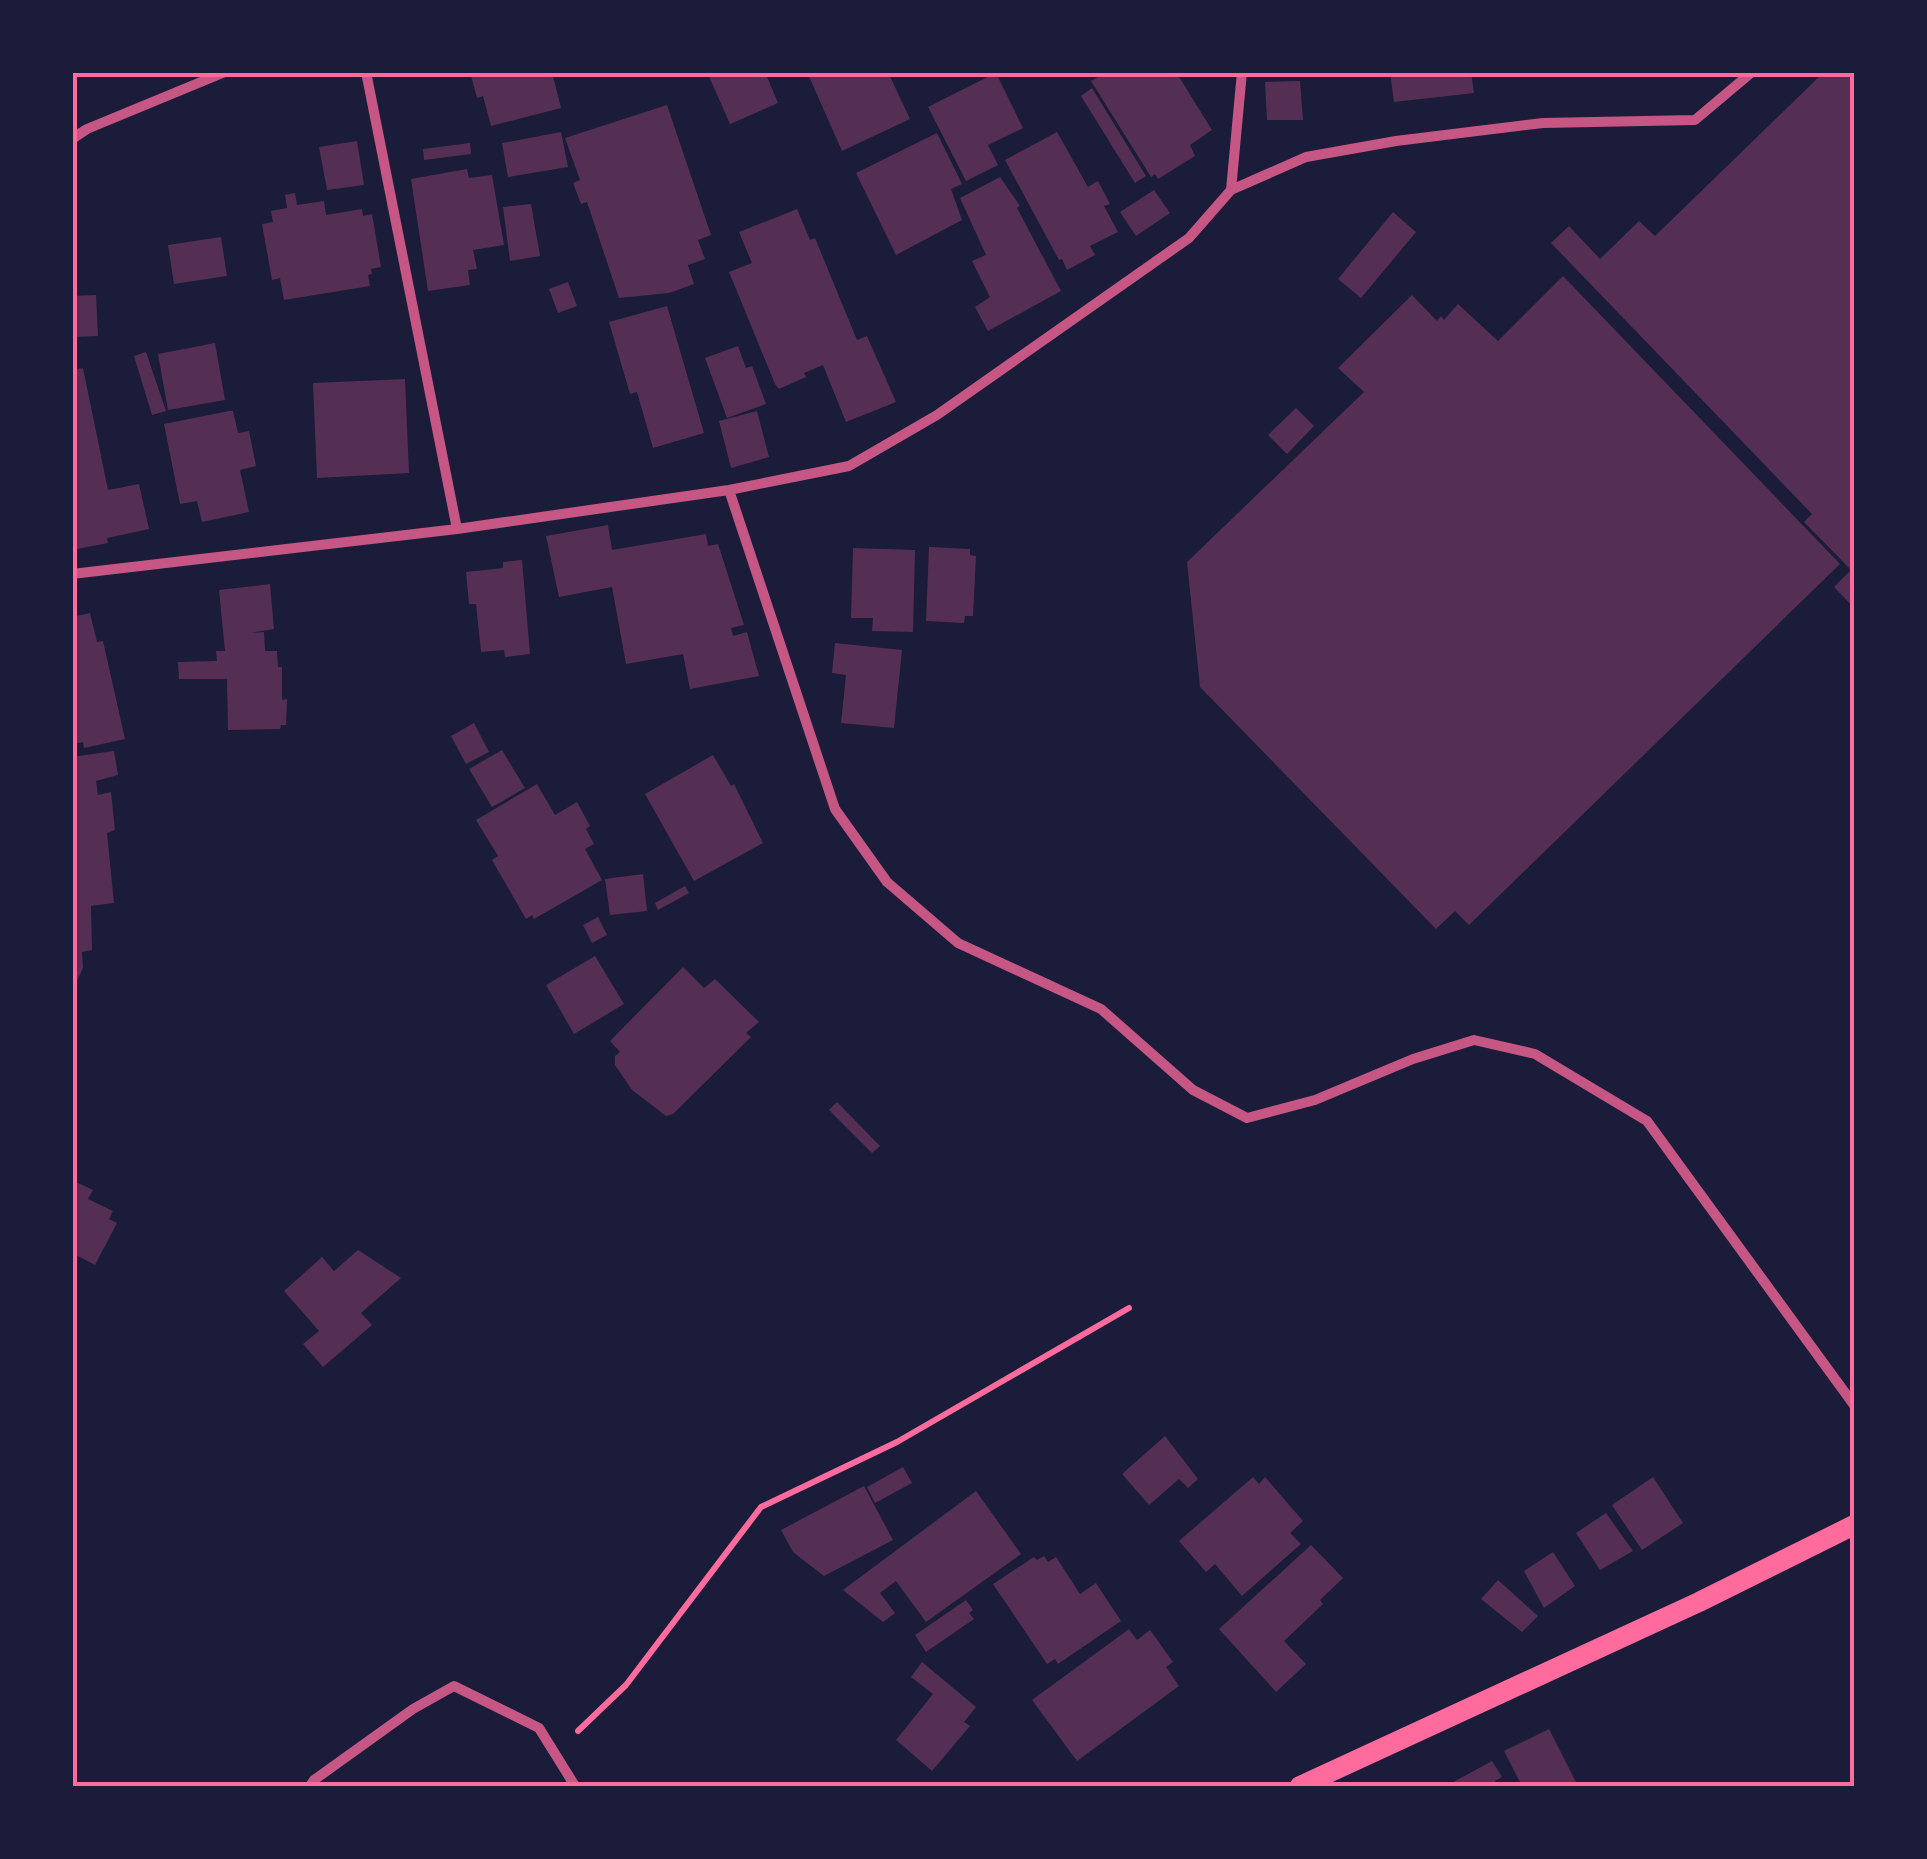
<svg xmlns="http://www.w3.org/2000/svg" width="1927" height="1859" font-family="'Space Grotesk',sans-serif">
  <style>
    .building { fill: #542f53 }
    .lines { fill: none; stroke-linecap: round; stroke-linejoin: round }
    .path { stroke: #ff6b9d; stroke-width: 6 }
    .minor { stroke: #c65784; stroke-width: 10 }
    .secondary { stroke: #ff6b9d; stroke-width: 20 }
    .neatline { fill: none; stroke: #ff6b9d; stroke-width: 4 }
  </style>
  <rect width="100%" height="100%" fill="#1b1b3a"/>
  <path class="building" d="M 470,72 L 552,72 L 561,108 L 491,126 L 483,96 L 477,98 Z
    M 707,72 L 765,72 L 778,103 L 730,124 Z
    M 807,72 L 888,72 L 910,119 L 842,151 Z
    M 1106,72 L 1176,72 L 1212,130 L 1190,145 L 1195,156 L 1158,179 L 1155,174 L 1151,177 L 1091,81 Z
    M 1390,72 L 1471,72 L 1474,93 L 1394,102 Z
    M 1824,72 L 1854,72 L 1854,608 L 1834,587 L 1851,570 L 1804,522 L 1812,514 L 1551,243 L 1569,226 L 1600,259 L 1639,221 L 1655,236 Z
    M 996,73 L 1023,128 L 988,145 L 998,165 L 966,181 L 928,107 Z
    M 1300,81 L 1303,120 L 1267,120 L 1265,82 Z
    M 1092,88 L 1146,176 L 1135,183 L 1081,96 Z
    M 667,105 L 711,235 L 698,240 L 705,259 L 688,265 L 694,284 L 669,293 L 619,298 L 587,202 L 581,204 L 573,183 L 580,180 L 565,138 Z
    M 561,132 L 568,167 L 508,177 L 502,143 Z
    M 1057,132 L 1088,187 L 1098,181 L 1110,204 L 1104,206 L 1118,232 L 1090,246 L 1095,255 L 1067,270 L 1062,259 L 1059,260 L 1005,160 Z
    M 937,133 L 962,184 L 951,189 L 962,220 L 896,255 L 856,173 Z
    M 357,141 L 364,185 L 327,190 L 319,147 Z
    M 470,143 L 471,154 L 424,160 L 423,149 Z
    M 467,169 L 469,178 L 492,175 L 504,245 L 473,250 L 477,269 L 468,270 L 470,285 L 428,291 L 411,179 Z
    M 1000,177 L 1020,206 L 1017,208 L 1061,291 L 988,331 L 975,307 L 990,297 L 972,261 L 986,255 L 960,198 Z
    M 1154,190 L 1170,213 L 1136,236 L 1120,212 Z
    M 295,193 L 297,205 L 324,201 L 326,215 L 362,209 L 363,216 L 372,214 L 381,267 L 371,269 L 372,274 L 368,275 L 370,286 L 284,300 L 280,278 L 272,280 L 262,224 L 273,222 L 271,211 L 287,208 L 285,195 Z
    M 531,204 L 540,256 L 510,261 L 503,207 Z
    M 797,209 L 810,240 L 815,238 L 857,340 L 867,336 L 896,402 L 846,422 L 823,365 L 804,373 L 806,377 L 779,389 L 775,384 L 729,272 L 752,263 L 739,232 Z
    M 1393,212 L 1416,232 L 1361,298 L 1338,279 Z
    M 221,237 L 227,276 L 174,284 L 168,245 Z
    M 1563,276 L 1840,564 L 1469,925 L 1455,911 L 1436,929 L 1200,687 L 1187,562 L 1364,392 L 1338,368 L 1412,295 L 1437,321 L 1441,316 L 1444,320 L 1458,304 L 1498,341 Z
    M 568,282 L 577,306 L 558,313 L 549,289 Z
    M 96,295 L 98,336 L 72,337 L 72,296 Z
    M 667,306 L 704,433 L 653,448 L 637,392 L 630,394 L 609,322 Z
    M 215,343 L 225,400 L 168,410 L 158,354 Z
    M 738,346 L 746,368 L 752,366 L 766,404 L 727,418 L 705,358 Z
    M 146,352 L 166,411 L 152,415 L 134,356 Z
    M 83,368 L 108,490 L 139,484 L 149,529 L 107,538 L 108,543 L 72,550 L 72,370 Z
    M 405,379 L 409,473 L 317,478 L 313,383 Z
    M 1296,408 L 1314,426 L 1287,454 L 1268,435 Z
    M 229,411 L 233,411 L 238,433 L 249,431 L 256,466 L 240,470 L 249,512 L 202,522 L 197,501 L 180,504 L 164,424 Z
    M 757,411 L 769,457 L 731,468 L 719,421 Z
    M 608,525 L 612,550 L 706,534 L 708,546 L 718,544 L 744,625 L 731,628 L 733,636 L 747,632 L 759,676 L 690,689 L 683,654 L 626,664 L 612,587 L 559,597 L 546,536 Z
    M 929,547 L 970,549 L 970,555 L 976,556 L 973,616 L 965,616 L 964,623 L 926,621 Z
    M 853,548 L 915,550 L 913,632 L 872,631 L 873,618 L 851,618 Z
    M 522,560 L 530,654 L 505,657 L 504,650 L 481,652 L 476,604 L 469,604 L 466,572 L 503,568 L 503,562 Z
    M 270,584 L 274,629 L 250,633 L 264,632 L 265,651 L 277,651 L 278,667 L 282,667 L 282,700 L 287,699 L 286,725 L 281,725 L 280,729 L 228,730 L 227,679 L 179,679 L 178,662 L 217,661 L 216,651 L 225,651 L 219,590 Z
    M 90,613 L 97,642 L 103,641 L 125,739 L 84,748 L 83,742 L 72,744 L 72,617 Z
    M 835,643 L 902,650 L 894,728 L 841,723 L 846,675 L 832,673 Z
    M 474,723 L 489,752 L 466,764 L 451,736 Z
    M 502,750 L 525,788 L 492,807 L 469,769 Z
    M 114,751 L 118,775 L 96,781 L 98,795 L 111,792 L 115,830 L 107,833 L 114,903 L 91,906 L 92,950 L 82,952 L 83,968 L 72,992 L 72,757 Z
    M 713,755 L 731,786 L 734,784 L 763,843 L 694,881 L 645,794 Z
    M 537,784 L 555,815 L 577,802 L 590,826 L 586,829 L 594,844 L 585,849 L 602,880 L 534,919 L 532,915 L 526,919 L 492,860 L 498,856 L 476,820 Z
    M 643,874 L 647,911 L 610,915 L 605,879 Z
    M 685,886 L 689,893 L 658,910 L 655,903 Z
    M 598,917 L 607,935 L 592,943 L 583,925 Z
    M 595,956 L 624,1004 L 574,1034 L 546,985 Z
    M 683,967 L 704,988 L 715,979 L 759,1022 L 746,1033 L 751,1037 L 673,1114 L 666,1116 L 632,1090 L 615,1065 L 615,1056 L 620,1052 L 610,1041 Z
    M 837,1102 L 880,1146 L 872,1153 L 829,1110 Z
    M 76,1182 L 93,1190 L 88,1199 L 113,1211 L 109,1219 L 117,1223 L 95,1265 L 72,1253 L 72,1184 Z
    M 358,1250 L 401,1278 L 361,1313 L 372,1325 L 323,1367 L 303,1344 L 319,1331 L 284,1291 L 322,1257 L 334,1271 Z
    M 1165,1436 L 1198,1479 L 1188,1488 L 1179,1479 L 1149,1505 L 1122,1474 Z
    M 903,1467 L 912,1483 L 875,1503 L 867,1487 Z
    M 1253,1477 L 1259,1484 L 1265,1477 L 1303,1521 L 1290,1533 L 1301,1544 L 1242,1596 L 1215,1564 L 1206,1572 L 1179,1541 Z
    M 1653,1477 L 1683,1523 L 1642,1550 L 1612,1505 Z
    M 864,1486 L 893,1540 L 824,1576 L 793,1552 L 781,1530 Z
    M 976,1491 L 1021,1554 L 926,1622 L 896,1581 L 880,1593 L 895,1613 L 883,1622 L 843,1590 Z
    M 1606,1513 L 1633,1551 L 1600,1570 L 1576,1533 Z
    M 1311,1545 L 1343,1578 L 1320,1600 L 1323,1604 L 1284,1641 L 1306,1664 L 1276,1692 L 1219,1629 Z
    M 1553,1552 L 1575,1586 L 1544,1608 L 1524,1571 Z
    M 1044,1556 L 1048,1562 L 1056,1557 L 1080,1594 L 1096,1583 L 1121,1621 L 1058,1664 L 1055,1659 L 1047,1664 L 993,1584 L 1034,1557 L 1037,1560 Z
    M 1498,1580 L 1538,1616 L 1522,1632 L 1481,1599 Z
    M 966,1600 L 973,1610 L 969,1613 L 974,1619 L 926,1652 L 915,1635 Z
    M 1129,1629 L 1137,1640 L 1150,1630 L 1173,1662 L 1166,1667 L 1179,1686 L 1077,1761 L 1032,1700 Z
    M 922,1662 L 976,1707 L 964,1722 L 970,1726 L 932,1771 L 896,1740 L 933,1694 L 911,1677 Z
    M 1549,1729 L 1578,1786 L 1522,1786 L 1504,1751 Z
    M 1492,1761 L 1502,1777 L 1495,1781 L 1498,1786 L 1446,1786 Z"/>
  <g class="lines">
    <path class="path" d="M 578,1731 L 626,1685 L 761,1507 L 897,1442 L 1129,1308"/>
    <path class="minor" d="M 366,72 L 457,529
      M 72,139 L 87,129 L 225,72
      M 1231,190 L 1242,72
      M 729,490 L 835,809 L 887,882 L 958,943 L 1101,1009 L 1193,1090 L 1247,1118 L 1315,1100 L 1413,1059 L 1474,1040 L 1535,1054 L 1647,1121 L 1854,1405
      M 72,574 L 457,529 L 729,490 L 849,466 L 937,415 L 1189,238 L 1231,190 L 1306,157 L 1396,141 L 1543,123 L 1695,120 L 1752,72
      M 310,1786 L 314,1780 L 413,1709 L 454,1686 L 539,1728 L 575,1786"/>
    <path class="secondary" d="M 1300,1786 L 1699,1602 L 1854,1525"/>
  </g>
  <rect width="1927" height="1859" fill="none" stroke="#1b1b3a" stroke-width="150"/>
  <rect x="75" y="75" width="1777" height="1709" class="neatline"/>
</svg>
